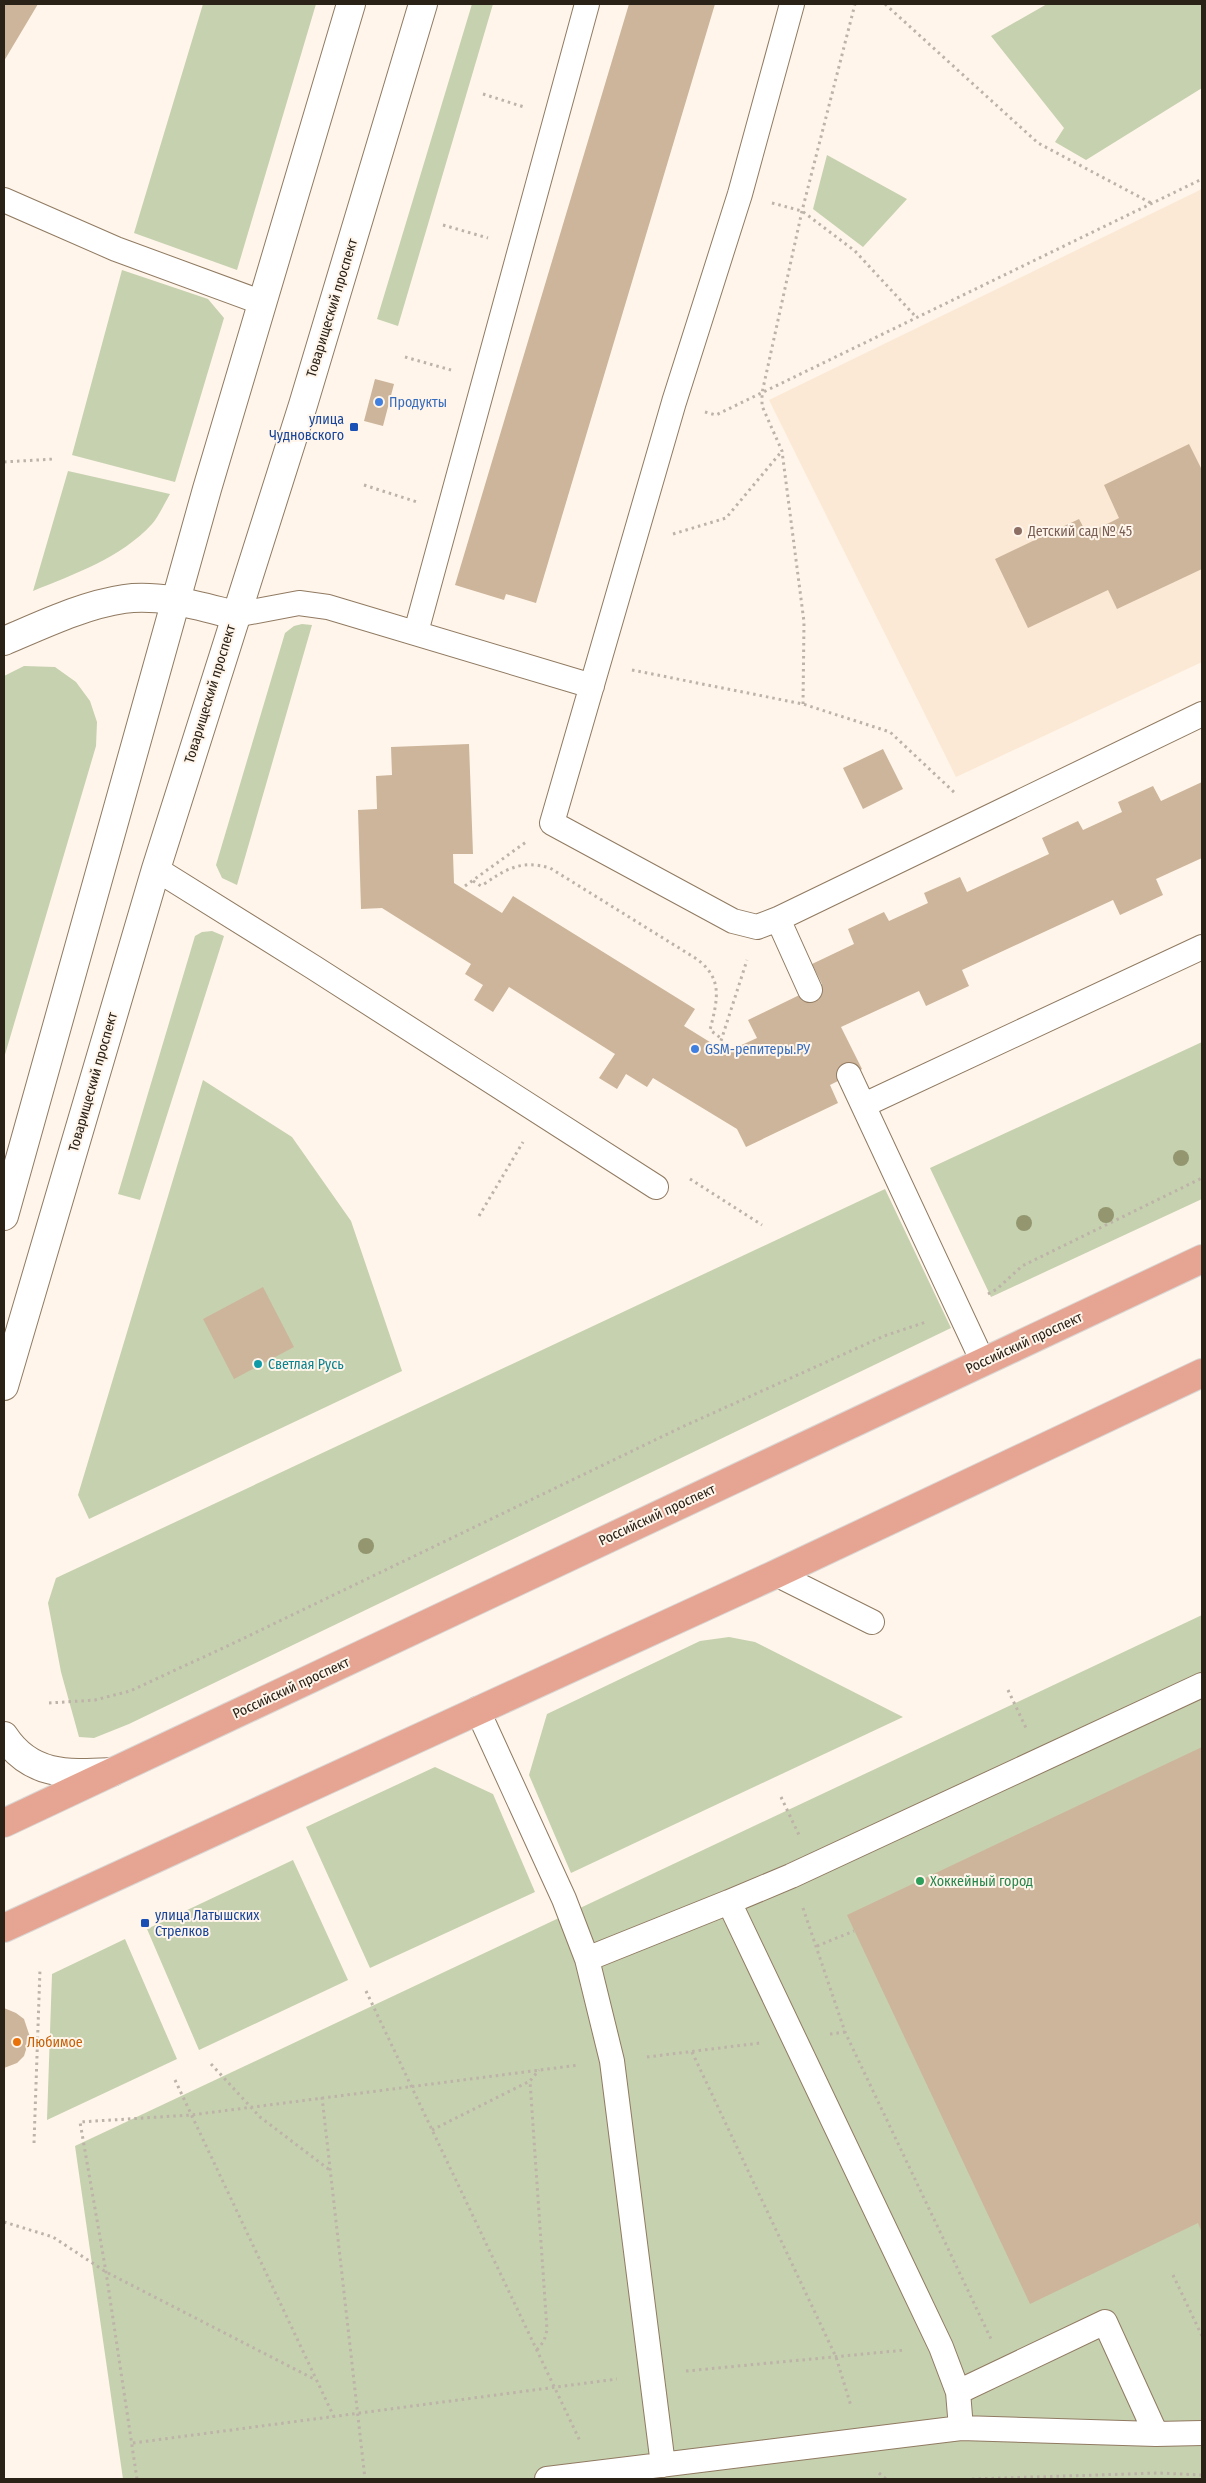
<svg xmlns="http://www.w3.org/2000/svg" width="1206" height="2483" font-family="'Fira Sans Condensed',sans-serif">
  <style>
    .built { fill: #fbe9d5 }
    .green { fill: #c6d1af }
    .building { fill: #cdb59b }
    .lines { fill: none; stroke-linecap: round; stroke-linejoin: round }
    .service-casing { stroke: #907a61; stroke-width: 26 }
    .minor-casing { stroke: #907a61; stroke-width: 30 }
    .tertiary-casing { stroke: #907a61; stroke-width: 30 }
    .primary-casing { stroke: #d9d7d5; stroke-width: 30 }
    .path { stroke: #bdb3a8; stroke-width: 3; stroke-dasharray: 2.5 4; stroke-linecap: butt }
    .service { stroke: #fff; stroke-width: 24 }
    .minor { stroke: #fff; stroke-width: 28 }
    .tertiary { stroke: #fff; stroke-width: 28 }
    .primary { stroke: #e6a593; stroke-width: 28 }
    .tree { fill: #93966e }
    .shop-dot { fill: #3f7fe0; stroke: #fff5ea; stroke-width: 2 }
    .transit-dot { fill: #1a4fb4; stroke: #fff5ea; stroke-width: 2 }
    .education-dot { fill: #8d6e63; stroke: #fff5ea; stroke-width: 2 }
    .culture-dot { fill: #0f9aa8; stroke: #fff5ea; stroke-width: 2 }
    .leisure-dot { fill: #2e9e5b; stroke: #fff5ea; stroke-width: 2 }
    .food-dot { fill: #e8710a; stroke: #fff5ea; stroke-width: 2 }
    .labels { text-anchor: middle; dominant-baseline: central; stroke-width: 4; stroke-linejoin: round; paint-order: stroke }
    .street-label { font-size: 14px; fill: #2a2117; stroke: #fff5ea }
    .shop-label { font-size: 14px; fill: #366cbe; stroke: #fff5ea; text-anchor: start }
    .transit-label { font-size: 14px; fill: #164399; stroke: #fff5ea; text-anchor: end }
    .education-label { font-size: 14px; fill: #785e54; stroke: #fff5ea; text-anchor: start }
    .culture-label { font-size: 14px; fill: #0d838f; stroke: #fff5ea; text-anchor: start }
    .leisure-label { font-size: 14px; fill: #27864d; stroke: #fff5ea; text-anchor: start }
    .food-label { font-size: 14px; fill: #c56008; stroke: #fff5ea; text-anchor: start }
  </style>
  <rect width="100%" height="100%" fill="#fff5ea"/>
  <path class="built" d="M 1202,189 L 1202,662 L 956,777 L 769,400 Z"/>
  <path class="green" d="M 203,4 L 316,4 L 237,270 L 134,233 Z
    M 472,4 L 493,4 L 398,326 L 377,319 Z
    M 1047,4 L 1202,4 L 1202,88 L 1086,160 L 1055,142 L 1064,128 L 991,36 Z
    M 827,155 L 907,199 L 863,247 L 813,209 Z
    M 122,270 L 208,299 L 224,318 L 175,482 L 72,455 Z
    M 68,471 L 170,494 C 164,504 159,516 152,524 C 121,558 74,574 33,591 Z
    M 302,624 L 312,625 L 237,885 L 222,878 L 216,865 L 285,633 L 294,626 Z
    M 24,666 L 55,667 L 76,682 L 90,701 L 97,722 L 96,746 L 4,1058 L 4,676 Z
    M 212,931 L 224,936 L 140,1200 L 118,1194 L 195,936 L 202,932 Z
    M 1202,1042 L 1202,1199 L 991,1297 L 930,1168 Z
    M 203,1080 L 292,1137 L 351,1221 L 402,1371 L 89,1519 L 78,1495 Z
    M 885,1189 L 951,1328 L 129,1724 L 94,1738 L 79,1737 L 61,1672 L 48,1603 L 56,1578 Z
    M 1202,1615 L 1202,2479 L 123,2479 L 75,2146 Z
    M 729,1637 L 755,1642 L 903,1717 L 571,1873 L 529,1775 L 547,1714 L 700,1641 Z
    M 435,1767 L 493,1794 L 535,1892 L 370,1968 L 306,1827 Z
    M 293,1860 L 348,1980 L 199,2050 L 147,1929 Z
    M 125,1939 L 177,2059 L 47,2120 L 52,1974 Z"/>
  <path class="building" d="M 4,4 L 38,4 L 4,61 Z
    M 629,4 L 715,4 L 536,603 L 506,594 L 504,600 L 455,585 Z
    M 375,379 L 394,384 L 383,426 L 364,421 Z
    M 1189,444 L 1202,470 L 1202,569 L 1117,609 L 1108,590 L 1028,628 L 995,559 L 1079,519 L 1087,534 L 1119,518 L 1104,485 Z
    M 469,744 L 473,854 L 453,854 L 454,883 L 502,913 L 513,896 L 695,1009 L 684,1026 L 726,1052 L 757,1038 L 748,1020 L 822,984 L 812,964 L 854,944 L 848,929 L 884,912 L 889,921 L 928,903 L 924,893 L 960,877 L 967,892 L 1049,854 L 1042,838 L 1078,821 L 1083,830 L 1122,812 L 1118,802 L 1153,786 L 1161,801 L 1202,782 L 1202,858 L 1156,879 L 1163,895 L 1120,915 L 1113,900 L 962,970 L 969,986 L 926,1006 L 919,991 L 841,1027 L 862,1069 L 830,1085 L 838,1103 L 746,1147 L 737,1129 L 653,1078 L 647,1087 L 626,1074 L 617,1089 L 599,1078 L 615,1054 L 509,987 L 493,1012 L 474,1000 L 483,985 L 465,974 L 471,964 L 382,908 L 361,909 L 358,810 L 377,809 L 376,776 L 392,775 L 391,747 Z
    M 883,749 L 903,789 L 863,809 L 843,768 Z
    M 263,1287 L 294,1347 L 234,1379 L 203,1319 Z
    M 1202,1747 L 1202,2233 L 1198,2223 L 1030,2304 L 847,1915 Z
    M 4,2008 L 16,2013 L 24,2019 L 30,2037 L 24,2056 L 17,2063 L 4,2068 Z"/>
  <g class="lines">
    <defs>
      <path id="service" d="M 792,4 L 740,194 L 674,402 L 552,823 L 733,921 L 757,927 L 778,919 L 1202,714
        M 4,200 L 116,249 L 263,303
        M 235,615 L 299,603 L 328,607 L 592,686
        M 416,632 L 587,4
        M 156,869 L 313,967 L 656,1187
        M 778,919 L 810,990
        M 849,1075 L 983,1362
        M 864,1105 L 1202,947
        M 776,1574 L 872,1622
        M 477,1709 L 564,1899 L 587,1959 L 612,2061 L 663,2465
        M 587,1959 L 729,1902
        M 958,2392 L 1105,2322 L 1156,2434
        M 961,2428 L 958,2392 L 941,2347 L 729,1902 L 791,1876 L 1202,1685
        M 547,2479 L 961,2428 L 1156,2434 L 1202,2433"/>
      <path id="minor" d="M 4,641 C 42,625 83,605 124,599 C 161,594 199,606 235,615"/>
      <path id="tertiary" d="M 4,1216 L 207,489 L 351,4
        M 4,1386 L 156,869 L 303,405 L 423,4
        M 4,1736 C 31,1777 69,1774 112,1772"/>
      <path id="primary" d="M 4,1823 L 1202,1259
        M 4,1928 L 776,1574 L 1202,1373"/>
    </defs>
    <use href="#service" class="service-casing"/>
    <use href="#minor" class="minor-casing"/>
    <use href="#tertiary" class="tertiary-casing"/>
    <use href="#primary" class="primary-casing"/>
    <path class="path" d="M 885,4 L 1038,143 L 1151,203
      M 483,94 L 524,107
      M 772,203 L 802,211 L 855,251 L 916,317
      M 443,225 L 488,238
      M 405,357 L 451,370
      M 705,412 L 716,415 L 1202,179
      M 4,462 L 54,459
      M 364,485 L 417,502
      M 673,534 L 726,518 L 782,451
      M 632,670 L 803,704 L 890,732 L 956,794
      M 803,704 L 804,622 L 782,451 L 762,406 L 762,393 L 802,211 L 855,4
      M 473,881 L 481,886 C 505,870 520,859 550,868 L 692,956 C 724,976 718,998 710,1030 L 722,1039
      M 465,886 L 526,842
      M 719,1047 L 747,960
      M 690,1179 L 762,1225
      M 479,1216 L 523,1142
      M 988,1294 L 997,1289 L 1022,1266 L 1202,1178
      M 1008,1690 L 1027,1730
      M 49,1703 L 95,1700 L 130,1691 L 236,1642 L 682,1427 L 884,1336 L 926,1322
      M 781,1797 L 799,1835
      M 803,1908 L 845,2032 L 991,2339
      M 817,1946 L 854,1931
      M 366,1991 L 580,2441
      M 830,2034 L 845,2032
      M 692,2052 L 836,2357 L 851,2406
      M 647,2057 L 760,2043
      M 211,2064 L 260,2117 L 331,2171
      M 175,2080 L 334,2417
      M 322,2097 L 365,2479
      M 432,2130 L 530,2081
      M 34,2143 L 40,1969
      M 4,2222 L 53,2237 L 106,2272 L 316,2380
      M 1173,2275 L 1202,2336
      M 537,2350 L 544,2341 L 547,2330 L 530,2081 L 539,2070
      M 686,2371 L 906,2350
      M 133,2443 L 617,2379
      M 879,2473 L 886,2479
      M 137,2479 L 106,2272 L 80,2122 L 191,2115 L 579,2065
      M 972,2479 L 1159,2473 L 1202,2475"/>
    <use href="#service" class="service"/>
    <use href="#minor" class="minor"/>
    <use href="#tertiary" class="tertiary"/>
    <use href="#primary" class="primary"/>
  </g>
  <g class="tree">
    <circle cx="1181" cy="1158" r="8"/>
    <circle cx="1106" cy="1215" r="8"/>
    <circle cx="1024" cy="1223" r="8"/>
    <circle cx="366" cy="1546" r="8"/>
  </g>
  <g class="shop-dot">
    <circle cx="379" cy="402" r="5"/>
    <circle cx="695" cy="1049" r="5"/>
  </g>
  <g class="transit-dot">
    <rect x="349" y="422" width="10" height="10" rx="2.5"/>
    <rect x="140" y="1918" width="10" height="10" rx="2.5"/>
  </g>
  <circle class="education-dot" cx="1018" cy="531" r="5"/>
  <circle class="culture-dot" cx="258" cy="1364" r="5"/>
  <circle class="leisure-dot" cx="920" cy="1881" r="5"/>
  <circle class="food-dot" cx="17" cy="2042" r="5"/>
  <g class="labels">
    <g class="street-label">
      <text transform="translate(332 308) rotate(-73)">Товарищеский проспект</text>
      <text transform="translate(210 694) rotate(-73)">Товарищеский проспект</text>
      <text transform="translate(93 1082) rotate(-74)">Товарищеский проспект</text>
      <text transform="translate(1024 1343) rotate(-25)">Российский проспект</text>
      <text transform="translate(657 1515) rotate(-25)">Российский проспект</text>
      <text transform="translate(291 1688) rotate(-25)">Российский проспект</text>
    </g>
    <g class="shop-label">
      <text x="389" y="402">Продукты</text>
      <text x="705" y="1049">GSM-репитеры.РУ</text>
    </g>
    <g class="transit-label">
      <text x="344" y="419">улица<tspan x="344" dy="16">Чудновского</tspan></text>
      <text x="155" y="1915" text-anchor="start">улица Латышских<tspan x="155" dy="16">Стрелков</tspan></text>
    </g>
    <g class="education-label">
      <text x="1028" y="531">Детский сад № 45</text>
    </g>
    <g class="culture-label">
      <text x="268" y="1364">Светлая Русь</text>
    </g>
    <g class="leisure-label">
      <text x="930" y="1881">Хоккейный город</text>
    </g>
    <g class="food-label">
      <text x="27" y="2042">Любимое</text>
    </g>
  </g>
  <rect width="1206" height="2483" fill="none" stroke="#2a2117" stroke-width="10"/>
</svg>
